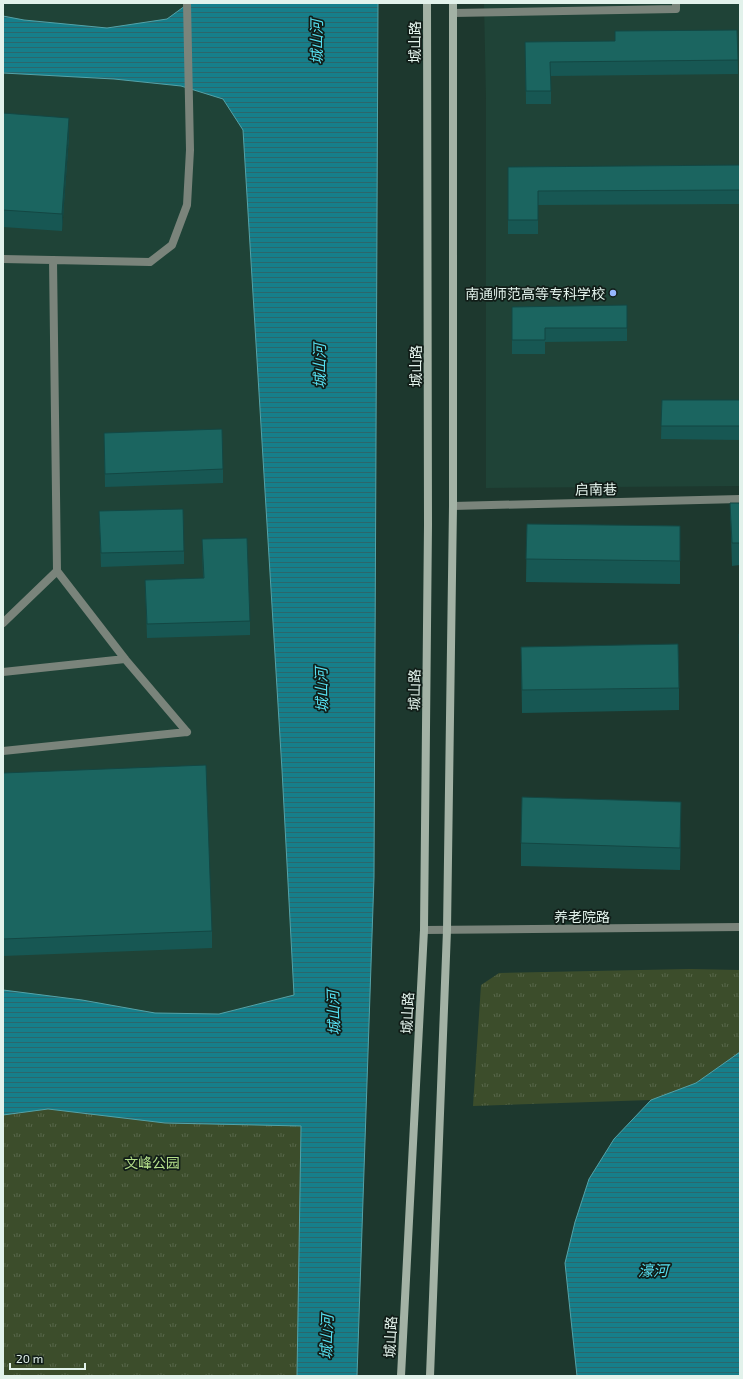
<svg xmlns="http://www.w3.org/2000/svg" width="743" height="1379" font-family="'Exo 2','Noto Sans SC',sans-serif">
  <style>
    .built { fill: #1f4337 }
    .grass { fill: url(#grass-tufts) }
    .water { fill: url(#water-rules); stroke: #53a2a8 }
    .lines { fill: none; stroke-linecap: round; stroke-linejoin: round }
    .service { stroke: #7a847b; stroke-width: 8 }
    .minor { stroke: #7a847b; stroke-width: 8 }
    .tertiary { stroke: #7a847b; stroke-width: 8 }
    .secondary { stroke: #a3b2a5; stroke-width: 8 }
    .wall { fill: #175753 }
    .shaded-wall { fill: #134743 }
    .building { fill: #1b6560; stroke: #134743 }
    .poi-dot { fill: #95b6fd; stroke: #111d18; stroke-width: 1.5 }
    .labels { text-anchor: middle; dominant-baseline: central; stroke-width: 3.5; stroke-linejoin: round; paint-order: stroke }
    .street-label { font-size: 14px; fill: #e2f2eb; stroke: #111d18 }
    .poi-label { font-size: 14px; fill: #e2f2eb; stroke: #111d18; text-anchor: end }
    .park-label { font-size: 14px; fill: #b4de8a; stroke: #111d18 }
    .water-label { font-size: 15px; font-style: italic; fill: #56dff0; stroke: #111d18 }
  </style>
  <defs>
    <pattern id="grass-tufts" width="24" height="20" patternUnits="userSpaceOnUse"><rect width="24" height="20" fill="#3c4d2b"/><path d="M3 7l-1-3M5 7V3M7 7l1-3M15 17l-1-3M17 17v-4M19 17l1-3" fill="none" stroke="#58674a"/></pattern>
    <pattern id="water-rules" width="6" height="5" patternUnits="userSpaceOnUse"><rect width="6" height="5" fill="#167f8b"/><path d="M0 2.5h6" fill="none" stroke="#2b676c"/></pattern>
  </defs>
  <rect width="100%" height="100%" fill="#1d382e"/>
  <path class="built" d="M 3,3 L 242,3 L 243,130 L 282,770 L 294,995 L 219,1014 L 155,1013 L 82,1000 L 3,990 Z
    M 484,3 L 740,3 L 740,486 L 486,488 L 486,99 Z"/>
  <path class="grass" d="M 689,969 L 740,970 L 740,1052 L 696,1083 L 651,1100 L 473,1106 L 481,985 L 499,973 Z
    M 3,990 L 82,1000 L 155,1013 L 219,1014 L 294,995 L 301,1126 L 297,1376 L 3,1376 Z"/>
  <path class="water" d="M 189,3 L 378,3 L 374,877 L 357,1376 L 297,1376 L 301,1126 L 165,1123 L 48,1109 L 3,1115 L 3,990 L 82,1000 L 155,1013 L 219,1014 L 294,995 L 282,770 L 243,130 L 223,99 L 181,86 L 114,79 L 3,73 L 3,16 L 24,20 L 107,28 L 167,19 Z
    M 740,1052 L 740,1376 L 577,1376 L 565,1263 L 575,1222 L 589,1179 L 614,1139 L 651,1100 L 696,1083 Z"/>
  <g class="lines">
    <path class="service" d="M 453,13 L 676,9 L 676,3
      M 3,259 L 150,262 L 172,245 L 187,205 L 190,150 L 187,3
      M 53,260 L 57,571 L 125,659 L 187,732
      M 3,623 L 57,571
      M 3,672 L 125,659
      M 3,751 L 187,732"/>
    <path class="minor" d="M 453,506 L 740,499"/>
    <path class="tertiary" d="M 424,930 L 740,927"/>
    <path class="secondary" d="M 401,1376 L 424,930 L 428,525 L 427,3
      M 430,1376 L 447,930 L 453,506 L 453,3"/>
  </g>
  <path class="wall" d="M 737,30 L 738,74 L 551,76 L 551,104 L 526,104 L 525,42 L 615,41 Z
    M 3,113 L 69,136 L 62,231 L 3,227 Z
    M 740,165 L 740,204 L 538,205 L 538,234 L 508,234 L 508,167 Z
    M 627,305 L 627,341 L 545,342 L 545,354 L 512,354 L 512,307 Z
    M 662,400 L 740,400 L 740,440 L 661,439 Z
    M 104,433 L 223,469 L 223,483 L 105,487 Z
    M 730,503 L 740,503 L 740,565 L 732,566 Z
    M 99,511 L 184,551 L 184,564 L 101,567 Z
    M 527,524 L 680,526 L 680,584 L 526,582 Z
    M 202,539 L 250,621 L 250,635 L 147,638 L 145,580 L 203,578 Z
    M 521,647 L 679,688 L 679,710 L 522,713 Z
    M 3,773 L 212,931 L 212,948 L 3,956 Z
    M 681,824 L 680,870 L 521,866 L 521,843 Z"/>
  <path class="shaded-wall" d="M 69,118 L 69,136 L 62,231 L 62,214 Z
    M 681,802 L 681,824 L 680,870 L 680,848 Z"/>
  <path class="building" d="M 737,30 L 738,60 L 550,62 L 551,91 L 526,91 L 525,42 L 615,41 L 615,31 Z
    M 3,113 L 69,118 L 62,214 L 3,210 Z
    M 740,165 L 740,190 L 538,191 L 538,220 L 508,220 L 508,167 Z
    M 627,305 L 627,328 L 545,328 L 545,340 L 512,340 L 512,307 Z
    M 662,400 L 740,400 L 740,426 L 661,426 Z
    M 222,429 L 223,469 L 105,474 L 104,433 Z
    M 730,503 L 740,503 L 740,543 L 732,543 Z
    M 183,509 L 184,551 L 101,553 L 99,511 Z
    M 527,524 L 680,526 L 680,561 L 526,559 Z
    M 247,538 L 250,621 L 147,624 L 145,580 L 204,578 L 202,539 Z
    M 739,634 L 740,634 L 740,671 Z
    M 678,644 L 679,688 L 522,690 L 521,647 Z
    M 206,765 L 212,931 L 3,939 L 3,773 Z
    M 522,797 L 681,802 L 680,848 L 521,843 Z"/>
  <circle class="poi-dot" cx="613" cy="293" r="4"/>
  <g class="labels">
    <g class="street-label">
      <text transform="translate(414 42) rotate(-90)">城山路</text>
      <text transform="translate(415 366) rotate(-90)">城山路</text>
      <text transform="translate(596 489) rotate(-1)">启南巷</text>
      <text transform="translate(414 690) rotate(-89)">城山路</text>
      <text x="582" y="916">养老院路</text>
      <text transform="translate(407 1013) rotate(-87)">城山路</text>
      <text transform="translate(390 1337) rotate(-87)">城山路</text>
    </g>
    <g class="poi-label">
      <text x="605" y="293">南通师范高等专科学校</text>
    </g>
    <g class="park-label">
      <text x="152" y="1162">文峰公园</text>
    </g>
    <g class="water-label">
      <text transform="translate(316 42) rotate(-90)">城山河</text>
      <text transform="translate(319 366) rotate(-90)">城山河</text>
      <text transform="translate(321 690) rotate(-91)">城山河</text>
      <text transform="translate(333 1013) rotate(-92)">城山河</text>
      <text x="653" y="1270">濠河</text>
      <text transform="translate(326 1337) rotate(-88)">城山河</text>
    </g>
  </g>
  <rect width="743" height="1379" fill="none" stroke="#e2f2eb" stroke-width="8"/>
  <path d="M10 1363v6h75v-6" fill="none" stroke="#e2f2eb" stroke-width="2"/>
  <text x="16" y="1363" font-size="12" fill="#e2f2eb" stroke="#111d18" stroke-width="3" paint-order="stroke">20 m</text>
</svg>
